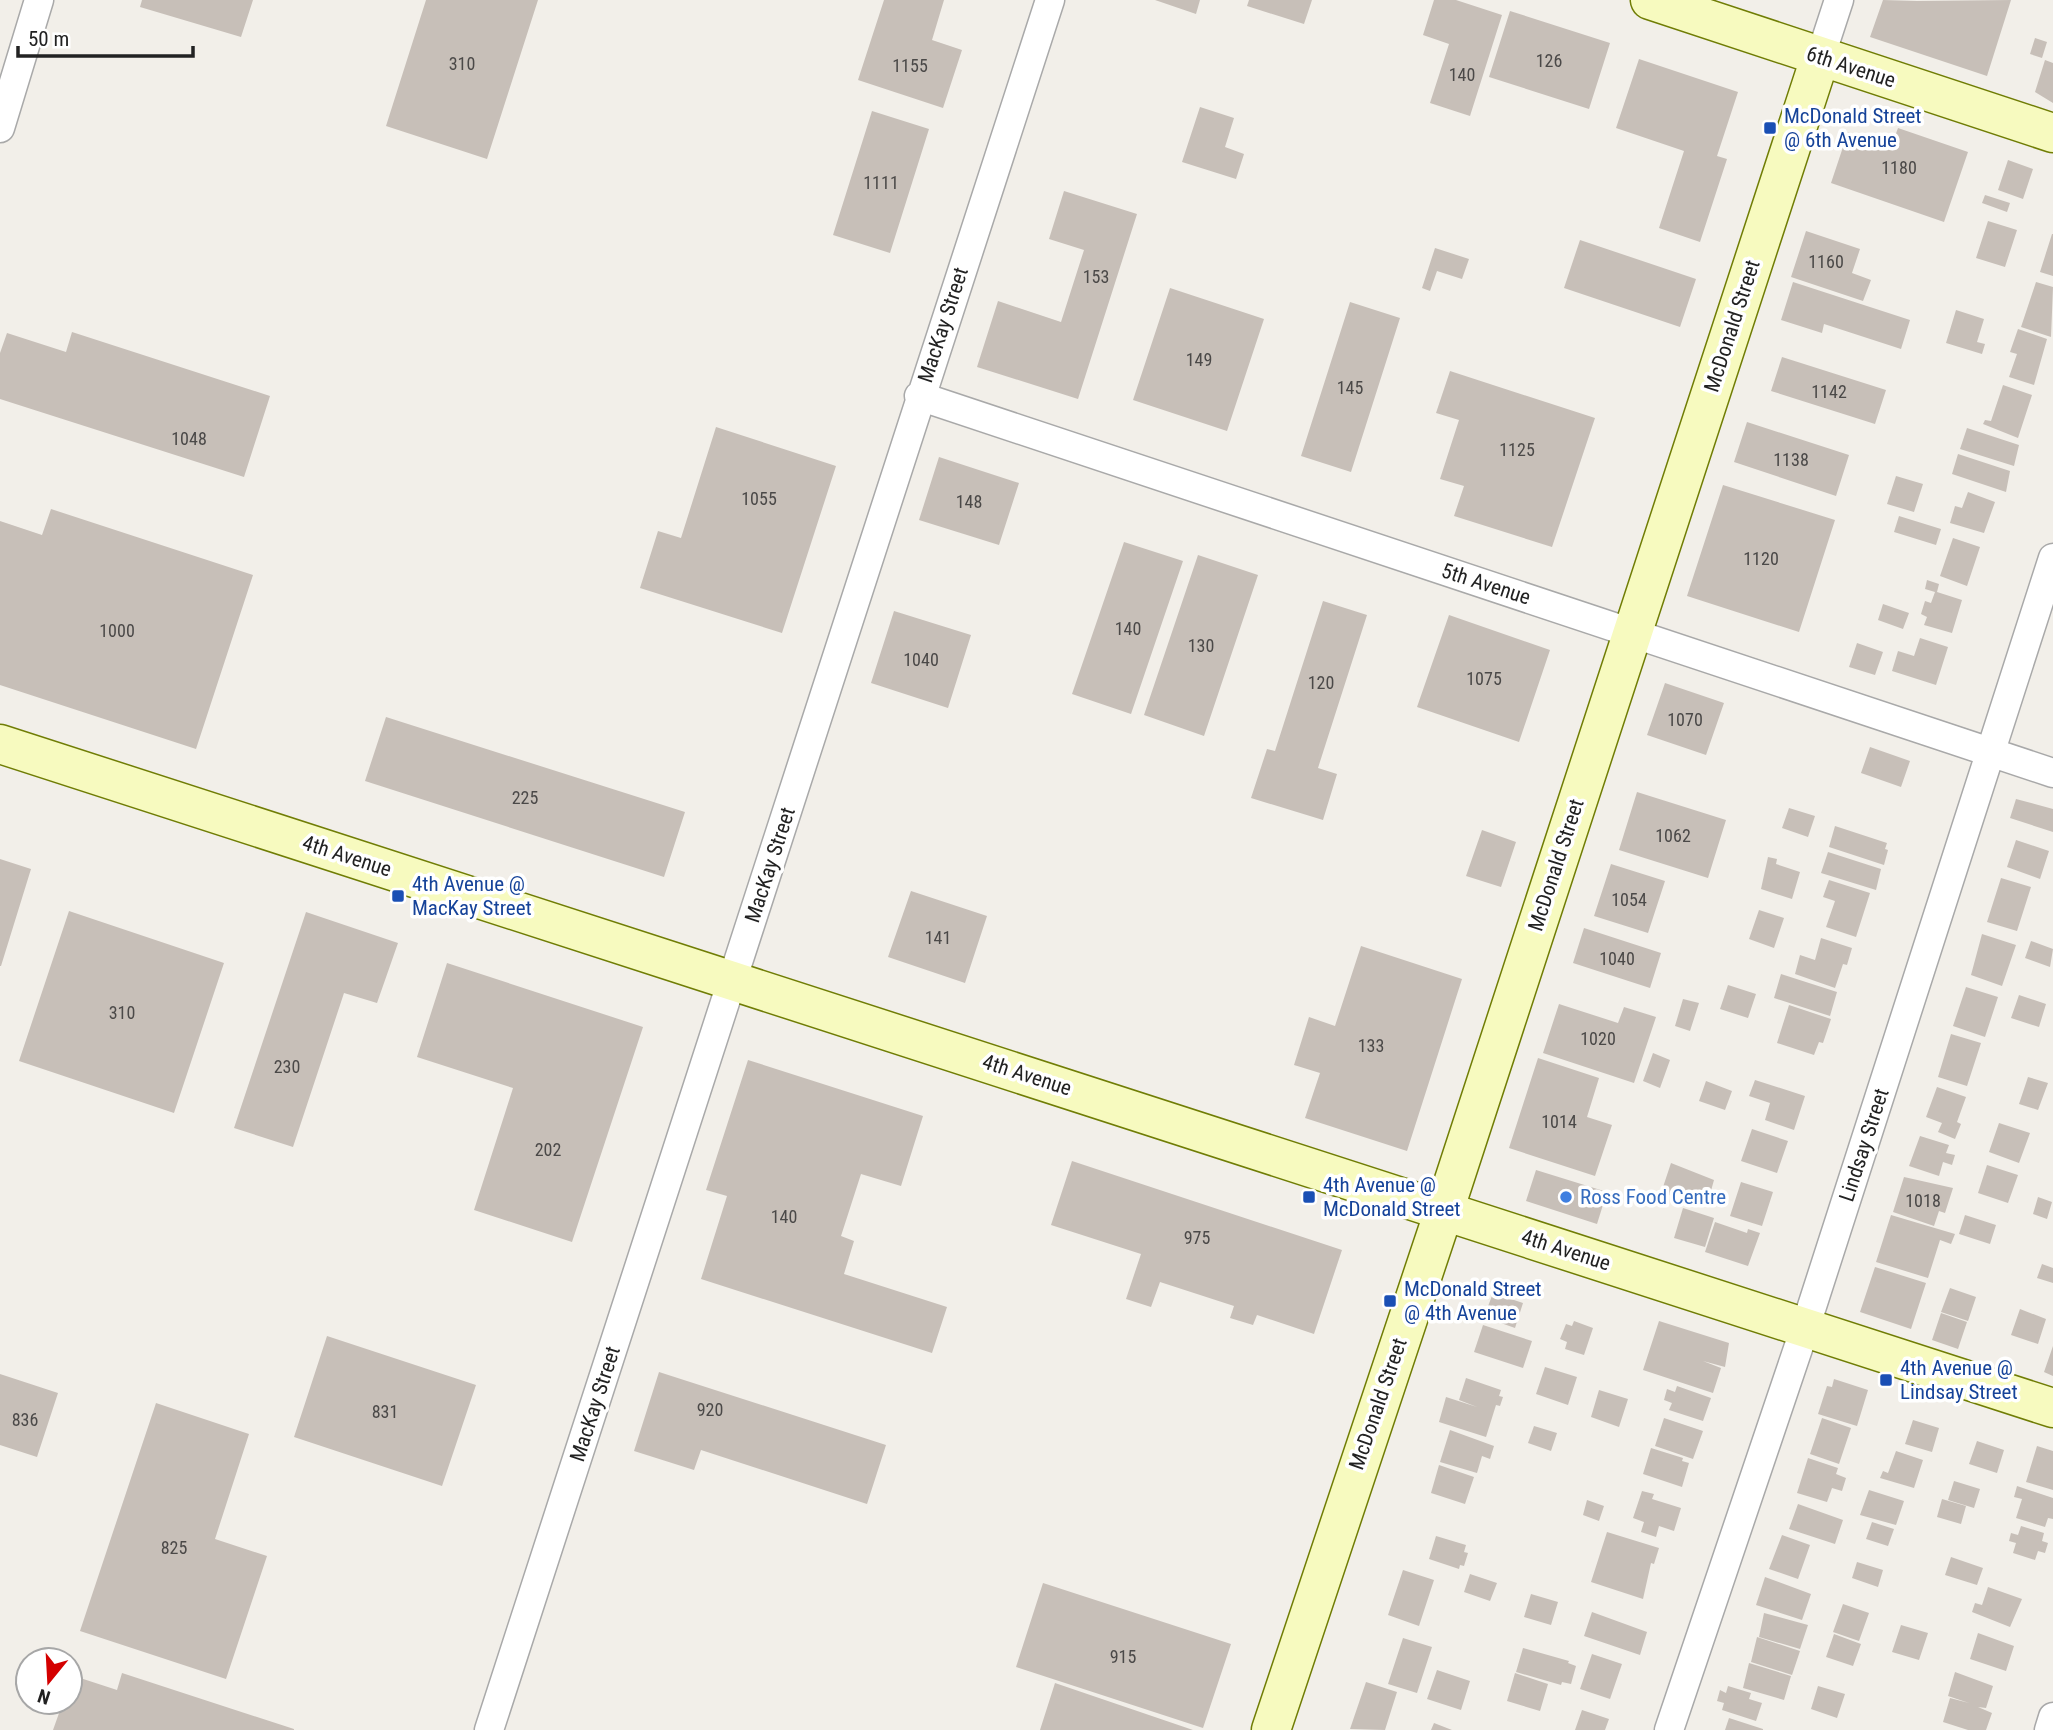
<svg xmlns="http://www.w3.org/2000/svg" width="2053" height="1730" font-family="'Roboto Condensed',sans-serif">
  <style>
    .building { fill: #c7bfb8 }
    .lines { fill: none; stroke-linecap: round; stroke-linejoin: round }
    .street-casing { stroke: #a9a9a9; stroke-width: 31 }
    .secondary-casing { stroke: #707d05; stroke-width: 41 }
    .street { stroke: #fff; stroke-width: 28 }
    .secondary { stroke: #f7fabf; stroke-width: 38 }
    .transit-dot { fill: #1a4fb4; stroke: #fff; stroke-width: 2.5 }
    .shop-dot { fill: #3f7fe0; stroke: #fff; stroke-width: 2.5 }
    .labels { text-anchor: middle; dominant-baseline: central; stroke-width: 7; stroke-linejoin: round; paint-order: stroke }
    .number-label { font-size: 18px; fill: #4b4948 }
    .street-label { font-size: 21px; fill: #222; stroke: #fff }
    .transit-label { font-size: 21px; fill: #164399; stroke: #fff; text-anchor: start }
    .shop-label { font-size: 21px; fill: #366cbe; stroke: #fff; text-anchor: start }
  </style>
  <rect width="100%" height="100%" fill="#f2efe9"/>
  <path class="building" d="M 142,0 L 253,0 L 241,37 L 140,7 Z
    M 426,0 L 538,0 L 487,159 L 386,126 Z
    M 884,0 L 944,0 L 932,40 L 962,50 L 943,108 L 858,80 Z
    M 1155,0 L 1200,0 L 1196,14 Z
    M 1249,0 L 1312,0 L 1304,24 L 1247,6 Z
    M 1434,0 L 1456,0 L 1502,15 L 1470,116 L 1430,103 L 1449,44 L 1423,35 Z
    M 1883,0 L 1917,1 L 2011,0 L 1987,76 L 1870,37 Z
    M 1510,11 L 1610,43 L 1589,109 L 1489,77 Z
    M 2035,38 L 2047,42 L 2042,58 L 2030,54 Z
    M 1639,59 L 1738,92 L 1717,156 L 1727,159 L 1700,242 L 1659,228 L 1684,151 L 1616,128 Z
    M 2045,60 L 2053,63 L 2053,103 L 2035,92 Z
    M 1200,107 L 1234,118 L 1225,147 L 1244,154 L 1236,179 L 1182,162 Z
    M 872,111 L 929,129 L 890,253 L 833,235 Z
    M 1898,128 L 1968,152 L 1944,222 L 1831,183 L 1848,132 L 1891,147 Z
    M 2008,160 L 2033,169 L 2023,199 L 1998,190 Z
    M 1064,191 L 1137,214 L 1078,399 L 977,367 L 998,301 L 1061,322 L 1084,250 L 1049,239 Z
    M 1985,195 L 2010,203 L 2007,212 L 1982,203 Z
    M 1988,221 L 2017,230 L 2005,267 L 1976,258 Z
    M 1806,231 L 1860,249 L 1852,273 L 1871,280 L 1863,301 L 1791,277 Z
    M 2052,234 L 2053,234 L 2053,276 L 2040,272 Z
    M 1580,240 L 1696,279 L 1680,327 L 1564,288 Z
    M 1435,248 L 1469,259 L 1462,279 L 1437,271 L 1430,291 L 1422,288 Z
    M 1793,282 L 1910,320 L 1901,349 L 1824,324 L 1822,333 L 1781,320 Z
    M 2036,282 L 2053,287 L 2051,337 L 2021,327 Z
    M 1170,288 L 1264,319 L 1227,431 L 1133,400 Z
    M 1350,302 L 1400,318 L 1351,472 L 1301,456 Z
    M 1956,310 L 1984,319 L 1977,342 L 1985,344 L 1982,354 L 1946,343 Z
    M 2018,329 L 2047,339 L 2034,385 L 2009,377 L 2017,354 L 2010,352 Z
    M 72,332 L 270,396 L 244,477 L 0,399 L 0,353 L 7,333 L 66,352 Z
    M 1782,357 L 1886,390 L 1875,424 L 1771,391 Z
    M 1450,371 L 1595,418 L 1552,547 L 1454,516 L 1464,486 L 1440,479 L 1459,420 L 1436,413 Z
    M 2003,385 L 2032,395 L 2018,438 L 1983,424 L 1985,420 L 1991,421 Z
    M 1747,422 L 1849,455 L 1836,496 L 1734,462 Z
    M 716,427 L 836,466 L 782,633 L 640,588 L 658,531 L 681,538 Z
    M 1967,428 L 2019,445 L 2014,466 L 1960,449 Z
    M 1958,454 L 2010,471 L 2006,492 L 1952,474 Z
    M 939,457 L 1019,483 L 999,545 L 919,520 Z
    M 1896,476 L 1923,484 L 1914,512 L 1887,504 Z
    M 1723,485 L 1835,520 L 1799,632 L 1687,596 Z
    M 1968,492 L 1995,502 L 1984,533 L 1950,523 L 1955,506 L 1962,508 Z
    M 51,509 L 253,575 L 196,749 L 0,685 L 0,521 L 42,535 Z
    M 1899,516 L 1941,529 L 1936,545 L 1894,532 Z
    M 1953,538 L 1980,547 L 1967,586 L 1940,576 Z
    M 1124,542 L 1183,561 L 1131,714 L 1072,694 Z
    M 1198,555 L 1258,575 L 1204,736 L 1144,715 Z
    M 1927,580 L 1939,584 L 1937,592 L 1962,600 L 1952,633 L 1924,625 L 1927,617 L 1921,614 L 1925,601 L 1931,603 L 1935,592 L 1925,589 Z
    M 1323,601 L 1367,615 L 1318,768 L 1337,774 L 1323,820 L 1251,798 L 1267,749 L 1275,751 Z
    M 1883,604 L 1909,613 L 1903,629 L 1878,620 Z
    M 894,611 L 971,635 L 948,708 L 871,683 Z
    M 1449,615 L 1550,650 L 1519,742 L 1417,707 Z
    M 1920,638 L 1948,647 L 1936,685 L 1892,671 L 1898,651 L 1914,656 Z
    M 1857,643 L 1883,652 L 1875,675 L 1849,667 Z
    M 1665,683 L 1724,703 L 1706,755 L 1647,735 Z
    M 386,717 L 685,812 L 664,877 L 365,781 Z
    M 1870,747 L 1910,761 L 1901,787 L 1861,773 Z
    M 1637,792 L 1726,820 L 1708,878 L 1619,850 Z
    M 2016,799 L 2053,809 L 2053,832 L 2010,818 Z
    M 1789,808 L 1815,816 L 1808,837 L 1782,828 Z
    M 1835,826 L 1887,843 L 1885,849 L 1888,850 L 1884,865 L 1829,847 Z
    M 1482,830 L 1516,842 L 1501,887 L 1466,876 Z
    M 2016,840 L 2049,851 L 2040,879 L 2007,867 Z
    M 1828,852 L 1881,869 L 1876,890 L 1821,873 Z
    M 1768,857 L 1777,859 L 1776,864 L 1800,872 L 1792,899 L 1761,889 Z
    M 0,859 L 31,869 L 1,966 L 0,966 Z
    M 1611,864 L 1665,881 L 1648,933 L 1594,916 Z
    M 2001,878 L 2031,887 L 2017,931 L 1987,922 Z
    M 1829,880 L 1870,893 L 1856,937 L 1826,927 L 1835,901 L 1823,897 Z
    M 911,891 L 987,916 L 965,983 L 888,957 Z
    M 1759,910 L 1784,918 L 1774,948 L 1749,939 Z
    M 69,911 L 224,963 L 174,1113 L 19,1061 Z
    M 306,912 L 398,943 L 377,1003 L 344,993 L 293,1147 L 234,1128 Z
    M 1584,928 L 1661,953 L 1650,988 L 1573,963 Z
    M 1982,934 L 2016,945 L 2002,986 L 1971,975 Z
    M 1821,938 L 1852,948 L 1847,965 L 1843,964 L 1835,988 L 1795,974 L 1800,955 L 1815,960 Z
    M 2031,941 L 2053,949 L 2050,967 L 2025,958 Z
    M 1361,946 L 1462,979 L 1407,1151 L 1305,1118 L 1320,1073 L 1294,1065 L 1309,1017 L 1335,1026 Z
    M 447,963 L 643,1027 L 572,1242 L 474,1210 L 513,1088 L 417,1057 Z
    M 1781,974 L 1837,992 L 1830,1016 L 1774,998 Z
    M 1728,985 L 1756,994 L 1748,1018 L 1720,1009 Z
    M 1966,987 L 1998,997 L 1985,1037 L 1953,1026 Z
    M 2019,995 L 2046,1004 L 2039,1027 L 2011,1018 Z
    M 1683,999 L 1699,1003 L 1690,1031 L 1675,1026 Z
    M 1559,1004 L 1618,1023 L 1624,1007 L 1656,1017 L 1634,1083 L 1543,1053 Z
    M 1789,1005 L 1831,1019 L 1823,1043 L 1819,1042 L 1814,1055 L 1777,1043 Z
    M 1951,1034 L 1981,1043 L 1967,1086 L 1938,1077 Z
    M 1653,1053 L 1670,1060 L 1660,1088 L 1643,1081 Z
    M 1538,1058 L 1599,1078 L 1587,1117 L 1612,1125 L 1595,1176 L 1509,1148 Z
    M 748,1060 L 923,1116 L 901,1186 L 861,1174 L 841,1236 L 854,1241 L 844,1274 L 947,1307 L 932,1353 L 701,1279 L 727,1196 L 706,1190 Z
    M 2028,1077 L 2048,1083 L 2038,1110 L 2019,1104 Z
    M 1755,1080 L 1805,1096 L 1794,1130 L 1765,1120 L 1770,1103 L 1749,1096 Z
    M 1706,1081 L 1732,1091 L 1725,1110 L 1699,1101 Z
    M 1937,1087 L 1966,1097 L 1957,1122 L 1961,1124 L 1955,1139 L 1938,1132 L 1942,1123 L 1926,1117 Z
    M 1999,1123 L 2030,1133 L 2019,1163 L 1989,1152 Z
    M 1752,1129 L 1788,1141 L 1777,1173 L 1741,1161 Z
    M 1920,1136 L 1949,1145 L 1946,1153 L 1955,1155 L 1952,1165 L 1943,1162 L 1939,1176 L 1909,1166 Z
    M 1072,1161 L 1342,1250 L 1314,1334 L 1257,1315 L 1253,1325 L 1230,1318 L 1234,1306 L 1160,1282 L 1151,1307 L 1126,1299 L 1141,1254 L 1051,1225 Z
    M 1671,1163 L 1714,1180 L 1707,1205 L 1661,1193 Z
    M 1987,1165 L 2018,1175 L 2008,1203 L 1978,1193 Z
    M 1536,1170 L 1607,1192 L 1597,1224 L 1526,1201 Z
    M 1904,1177 L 1953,1188 L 1945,1213 L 1939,1211 L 1934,1226 L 1893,1212 Z
    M 1741,1182 L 1773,1192 L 1762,1226 L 1730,1216 Z
    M 2038,1197 L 2052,1202 L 2047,1219 L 2033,1214 Z
    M 1683,1208 L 1714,1218 L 1705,1247 L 1674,1238 Z
    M 1891,1215 L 1955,1234 L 1951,1244 L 1940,1240 L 1928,1278 L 1876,1262 Z
    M 1965,1215 L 1996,1225 L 1990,1244 L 1959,1234 Z
    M 1715,1222 L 1747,1233 L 1748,1229 L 1760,1233 L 1748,1266 L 1705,1252 Z
    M 2042,1264 L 2053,1268 L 2053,1283 L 2037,1278 Z
    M 1875,1267 L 1926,1283 L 1911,1329 L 1860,1312 Z
    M 1950,1288 L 1976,1297 L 1968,1321 L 1941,1312 Z
    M 1493,1293 L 1523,1303 L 1515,1328 L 1484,1317 Z
    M 2020,1309 L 2046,1319 L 2038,1344 L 2011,1335 Z
    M 1941,1313 L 1967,1322 L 1958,1349 L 1932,1340 Z
    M 1574,1321 L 1593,1328 L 1584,1355 L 1565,1349 L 1567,1342 L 1560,1339 L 1566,1324 L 1572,1326 Z
    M 1659,1321 L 1729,1343 L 1725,1367 L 1703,1361 L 1721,1368 L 1713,1393 L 1643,1370 Z
    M 1483,1325 L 1532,1341 L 1523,1368 L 1474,1352 Z
    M 327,1336 L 476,1385 L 442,1486 L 294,1437 Z
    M 2053,1346 L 2053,1376 L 2044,1372 Z
    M 1545,1367 L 1577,1377 L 1568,1405 L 1536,1394 Z
    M 659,1372 L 886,1445 L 867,1504 L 701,1450 L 694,1470 L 634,1451 Z
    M 0,1374 L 58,1393 L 37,1457 L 0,1445 Z
    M 1466,1378 L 1501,1390 L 1499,1396 L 1503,1397 L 1500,1406 L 1496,1405 L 1486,1437 L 1439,1422 L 1446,1397 L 1477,1407 L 1459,1400 Z
    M 1834,1379 L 1868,1390 L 1857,1426 L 1818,1414 L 1827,1386 L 1832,1387 Z
    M 1677,1386 L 1711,1398 L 1703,1421 L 1669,1410 L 1672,1403 L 1664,1400 L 1667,1389 L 1675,1392 Z
    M 1599,1390 L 1628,1399 L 1619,1427 L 1591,1417 Z
    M 156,1403 L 249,1434 L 215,1539 L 267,1556 L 226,1679 L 80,1631 Z
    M 1664,1418 L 1703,1431 L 1693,1459 L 1655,1446 Z
    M 1822,1418 L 1851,1428 L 1839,1464 L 1810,1454 Z
    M 1913,1420 L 1939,1428 L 1932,1452 L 1905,1444 Z
    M 1534,1426 L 1557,1433 L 1551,1451 L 1528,1443 Z
    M 1450,1430 L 1494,1446 L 1490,1459 L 1482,1456 L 1477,1473 L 1440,1462 Z
    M 1977,1441 L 2004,1450 L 1997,1473 L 1969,1464 Z
    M 2037,1446 L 2053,1451 L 2053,1490 L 2026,1482 Z
    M 1651,1448 L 1683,1458 L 1682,1461 L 1689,1463 L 1682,1487 L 1643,1474 Z
    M 1896,1451 L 1923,1460 L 1914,1488 L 1880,1478 L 1883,1471 L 1888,1473 Z
    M 1808,1458 L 1838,1468 L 1836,1474 L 1846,1478 L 1842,1491 L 1832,1488 L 1827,1502 L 1797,1493 Z
    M 1439,1465 L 1474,1477 L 1465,1504 L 1431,1493 Z
    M 1954,1481 L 1980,1489 L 1974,1508 L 1948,1500 Z
    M 2017,1486 L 2053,1498 L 2053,1519 L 2048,1518 L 2045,1527 L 2016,1518 L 2022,1499 L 2014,1497 Z
    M 1869,1490 L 1904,1501 L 1896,1525 L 1860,1515 Z
    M 1642,1491 L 1654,1494 L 1652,1499 L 1681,1508 L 1674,1531 L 1659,1526 L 1656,1537 L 1641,1532 L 1644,1522 L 1633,1518 Z
    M 1942,1499 L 1966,1506 L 1961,1524 L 1937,1517 Z
    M 1587,1500 L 1604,1506 L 1599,1521 L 1583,1515 Z
    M 1798,1504 L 1843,1520 L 1835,1544 L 1789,1529 Z
    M 1872,1522 L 1894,1529 L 1888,1546 L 1866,1539 Z
    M 2021,1526 L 2044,1533 L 2042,1541 L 2048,1543 L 2045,1553 L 2038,1551 L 2035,1560 L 2013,1553 L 2016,1543 L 2009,1541 L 2011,1533 L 2018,1535 Z
    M 1607,1532 L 1659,1548 L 1654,1564 L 1651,1563 L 1643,1599 L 1591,1582 Z
    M 1782,1535 L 1810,1545 L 1798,1579 L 1769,1569 Z
    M 1436,1536 L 1466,1545 L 1464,1552 L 1468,1553 L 1464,1566 L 1460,1565 L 1459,1569 L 1429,1559 Z
    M 1951,1557 L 1983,1568 L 1977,1585 L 1945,1575 Z
    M 1857,1562 L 1883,1570 L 1878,1587 L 1852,1578 Z
    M 1403,1570 L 1434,1580 L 1419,1626 L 1388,1615 Z
    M 1470,1574 L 1497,1583 L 1490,1601 L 1464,1592 Z
    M 1765,1577 L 1811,1594 L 1802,1620 L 1756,1605 Z
    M 1043,1583 L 1231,1644 L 1203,1728 L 1016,1667 Z
    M 1988,1587 L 2022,1599 L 2010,1627 L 1972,1612 L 1975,1603 L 1982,1605 Z
    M 1531,1594 L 1558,1602 L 1551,1625 L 1524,1617 Z
    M 1843,1604 L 1869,1613 L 1859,1641 L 1833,1632 Z
    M 1592,1612 L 1647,1632 L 1640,1655 L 1584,1636 Z
    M 1764,1613 L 1808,1625 L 1800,1649 L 1759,1637 Z
    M 1901,1625 L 1928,1633 L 1919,1660 L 1892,1652 Z
    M 1978,1633 L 2014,1646 L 2006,1671 L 1970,1659 Z
    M 1834,1634 L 1861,1644 L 1853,1666 L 1826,1657 Z
    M 1757,1637 L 1800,1651 L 1792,1675 L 1751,1662 Z
    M 1403,1638 L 1432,1647 L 1417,1693 L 1388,1684 Z
    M 1523,1648 L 1569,1661 L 1568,1663 L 1576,1666 L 1571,1684 L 1562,1682 L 1561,1685 L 1516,1672 Z
    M 1592,1654 L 1622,1664 L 1610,1699 L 1580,1689 Z
    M 1749,1663 L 1791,1676 L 1784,1700 L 1743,1688 Z
    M 1437,1670 L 1470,1681 L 1461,1710 L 1427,1699 Z
    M 1955,1672 L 1993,1686 L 1986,1708 L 1978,1707 L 1992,1713 L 1986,1730 L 1968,1730 L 1943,1722 L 1950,1698 L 1969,1703 L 1948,1696 Z
    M 122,1673 L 294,1729 L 294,1730 L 53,1730 L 63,1702 L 70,1702 L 71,1675 L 117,1690 Z
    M 1515,1673 L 1548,1684 L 1540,1711 L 1507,1701 Z
    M 1366,1682 L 1397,1692 L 1385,1730 L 1350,1729 Z
    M 1055,1683 L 1193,1730 L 1040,1730 Z
    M 1728,1686 L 1751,1693 L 1749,1699 L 1762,1703 L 1756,1721 L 1722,1710 L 1724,1703 L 1717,1701 L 1720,1690 L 1726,1693 Z
    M 1818,1686 L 1845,1694 L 1837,1718 L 1811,1709 Z
    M 1582,1710 L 1609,1719 L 1605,1730 L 1575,1730 Z
    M 1729,1718 L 1763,1729 L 1763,1730 L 1725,1730 Z
    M 1434,1723 L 1452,1730 L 1431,1730 Z"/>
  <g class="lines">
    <defs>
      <path id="street" d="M 1820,58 L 1839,0
        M 0,128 L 39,0
        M 919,396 L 2053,773
        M 489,1730 L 1050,0
        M 1669,1730 L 1805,1328 L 2053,558
        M 2049,1730 L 2053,1717"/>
      <path id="secondary" d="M 1650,0 L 2053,133
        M 0,744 L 2053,1408
        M 1271,1730 L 1444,1211 L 1820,58"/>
    </defs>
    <use href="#street" class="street-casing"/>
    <use href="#secondary" class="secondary-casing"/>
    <use href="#street" class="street"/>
    <use href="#secondary" class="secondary"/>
  </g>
  <g class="transit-dot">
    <rect x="1763" y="121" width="14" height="14" rx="3.5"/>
    <rect x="391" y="889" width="14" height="14" rx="3.5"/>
    <rect x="1302" y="1190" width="14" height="14" rx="3.5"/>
    <rect x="1383" y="1294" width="14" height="14" rx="3.5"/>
    <rect x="1879" y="1373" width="14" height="14" rx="3.5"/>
  </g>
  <circle class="shop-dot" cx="1566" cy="1197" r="7"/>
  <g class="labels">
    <g class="number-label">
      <text x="1549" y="60">126</text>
      <text x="462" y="63">310</text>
      <text x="910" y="65">1155</text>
      <text x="1462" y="74">140</text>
      <text x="1899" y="167">1180</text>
      <text x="881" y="182">1111</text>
      <text x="1826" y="261">1160</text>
      <text x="1096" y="276">153</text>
      <text x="1199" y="359">149</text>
      <text x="1350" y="387">145</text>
      <text x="1829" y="391">1142</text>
      <text x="189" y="438">1048</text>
      <text x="1517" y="449">1125</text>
      <text x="1791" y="459">1138</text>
      <text x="759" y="498">1055</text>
      <text x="969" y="501">148</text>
      <text x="1761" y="558">1120</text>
      <text x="1128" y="628">140</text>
      <text x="117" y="630">1000</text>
      <text x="1201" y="645">130</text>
      <text x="921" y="659">1040</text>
      <text x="1484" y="678">1075</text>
      <text x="1321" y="682">120</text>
      <text x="1685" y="719">1070</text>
      <text x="525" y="797">225</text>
      <text x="1673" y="835">1062</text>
      <text x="1629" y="899">1054</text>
      <text x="938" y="937">141</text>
      <text x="1617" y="958">1040</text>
      <text x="122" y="1012">310</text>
      <text x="1598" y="1038">1020</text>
      <text x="1371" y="1045">133</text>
      <text x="287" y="1066">230</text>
      <text x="1559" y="1121">1014</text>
      <text x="548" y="1149">202</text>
      <text x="1923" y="1200">1018</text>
      <text x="784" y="1216">140</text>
      <text x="1197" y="1237">975</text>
      <text x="710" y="1409">920</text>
      <text x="385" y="1411">831</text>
      <text x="25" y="1419">836</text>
      <text x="174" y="1547">825</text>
      <text x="1123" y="1656">915</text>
    </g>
    <g class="street-label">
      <text transform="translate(1851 67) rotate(18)">6th Avenue</text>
      <text transform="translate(943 325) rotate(-72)">MacKay Street</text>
      <text transform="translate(1732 326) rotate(-72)">McDonald Street</text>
      <text transform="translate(1486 584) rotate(18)">5th Avenue</text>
      <text transform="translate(347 856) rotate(18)">4th Avenue</text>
      <text transform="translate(770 865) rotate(-72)">MacKay Street</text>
      <text transform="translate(1556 865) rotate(-72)">McDonald Street</text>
      <text transform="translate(1027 1075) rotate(18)">4th Avenue</text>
      <text transform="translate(1864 1145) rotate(-72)">Lindsay Street</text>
      <text transform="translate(1566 1250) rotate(18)">4th Avenue</text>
      <text transform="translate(595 1404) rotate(-72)">MacKay Street</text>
      <text transform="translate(1378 1404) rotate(-71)">McDonald Street</text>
    </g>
    <g class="transit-label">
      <text x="1784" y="116">McDonald Street<tspan x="1784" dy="24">@ 6th Avenue</tspan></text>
      <text x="412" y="884">4th Avenue @<tspan x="412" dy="24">MacKay Street</tspan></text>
      <text x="1323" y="1185">4th Avenue @<tspan x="1323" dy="24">McDonald Street</tspan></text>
      <text x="1404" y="1289">McDonald Street<tspan x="1404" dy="24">@ 4th Avenue</tspan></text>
      <text x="1900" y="1368">4th Avenue @<tspan x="1900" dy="24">Lindsay Street</tspan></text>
    </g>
    <g class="shop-label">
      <text x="1580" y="1197">Ross Food Centre</text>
    </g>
  </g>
  <g transform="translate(49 1681) rotate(198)"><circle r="33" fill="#ffffff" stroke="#a7a7a7" stroke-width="2"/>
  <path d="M0-5L12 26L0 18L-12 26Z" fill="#d40000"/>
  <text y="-10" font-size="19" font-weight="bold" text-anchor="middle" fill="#222222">N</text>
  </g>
  <path d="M18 46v10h175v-10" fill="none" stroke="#222222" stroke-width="3.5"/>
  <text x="28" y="46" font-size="21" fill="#222222" stroke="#ffffff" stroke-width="5" paint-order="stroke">50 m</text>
</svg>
